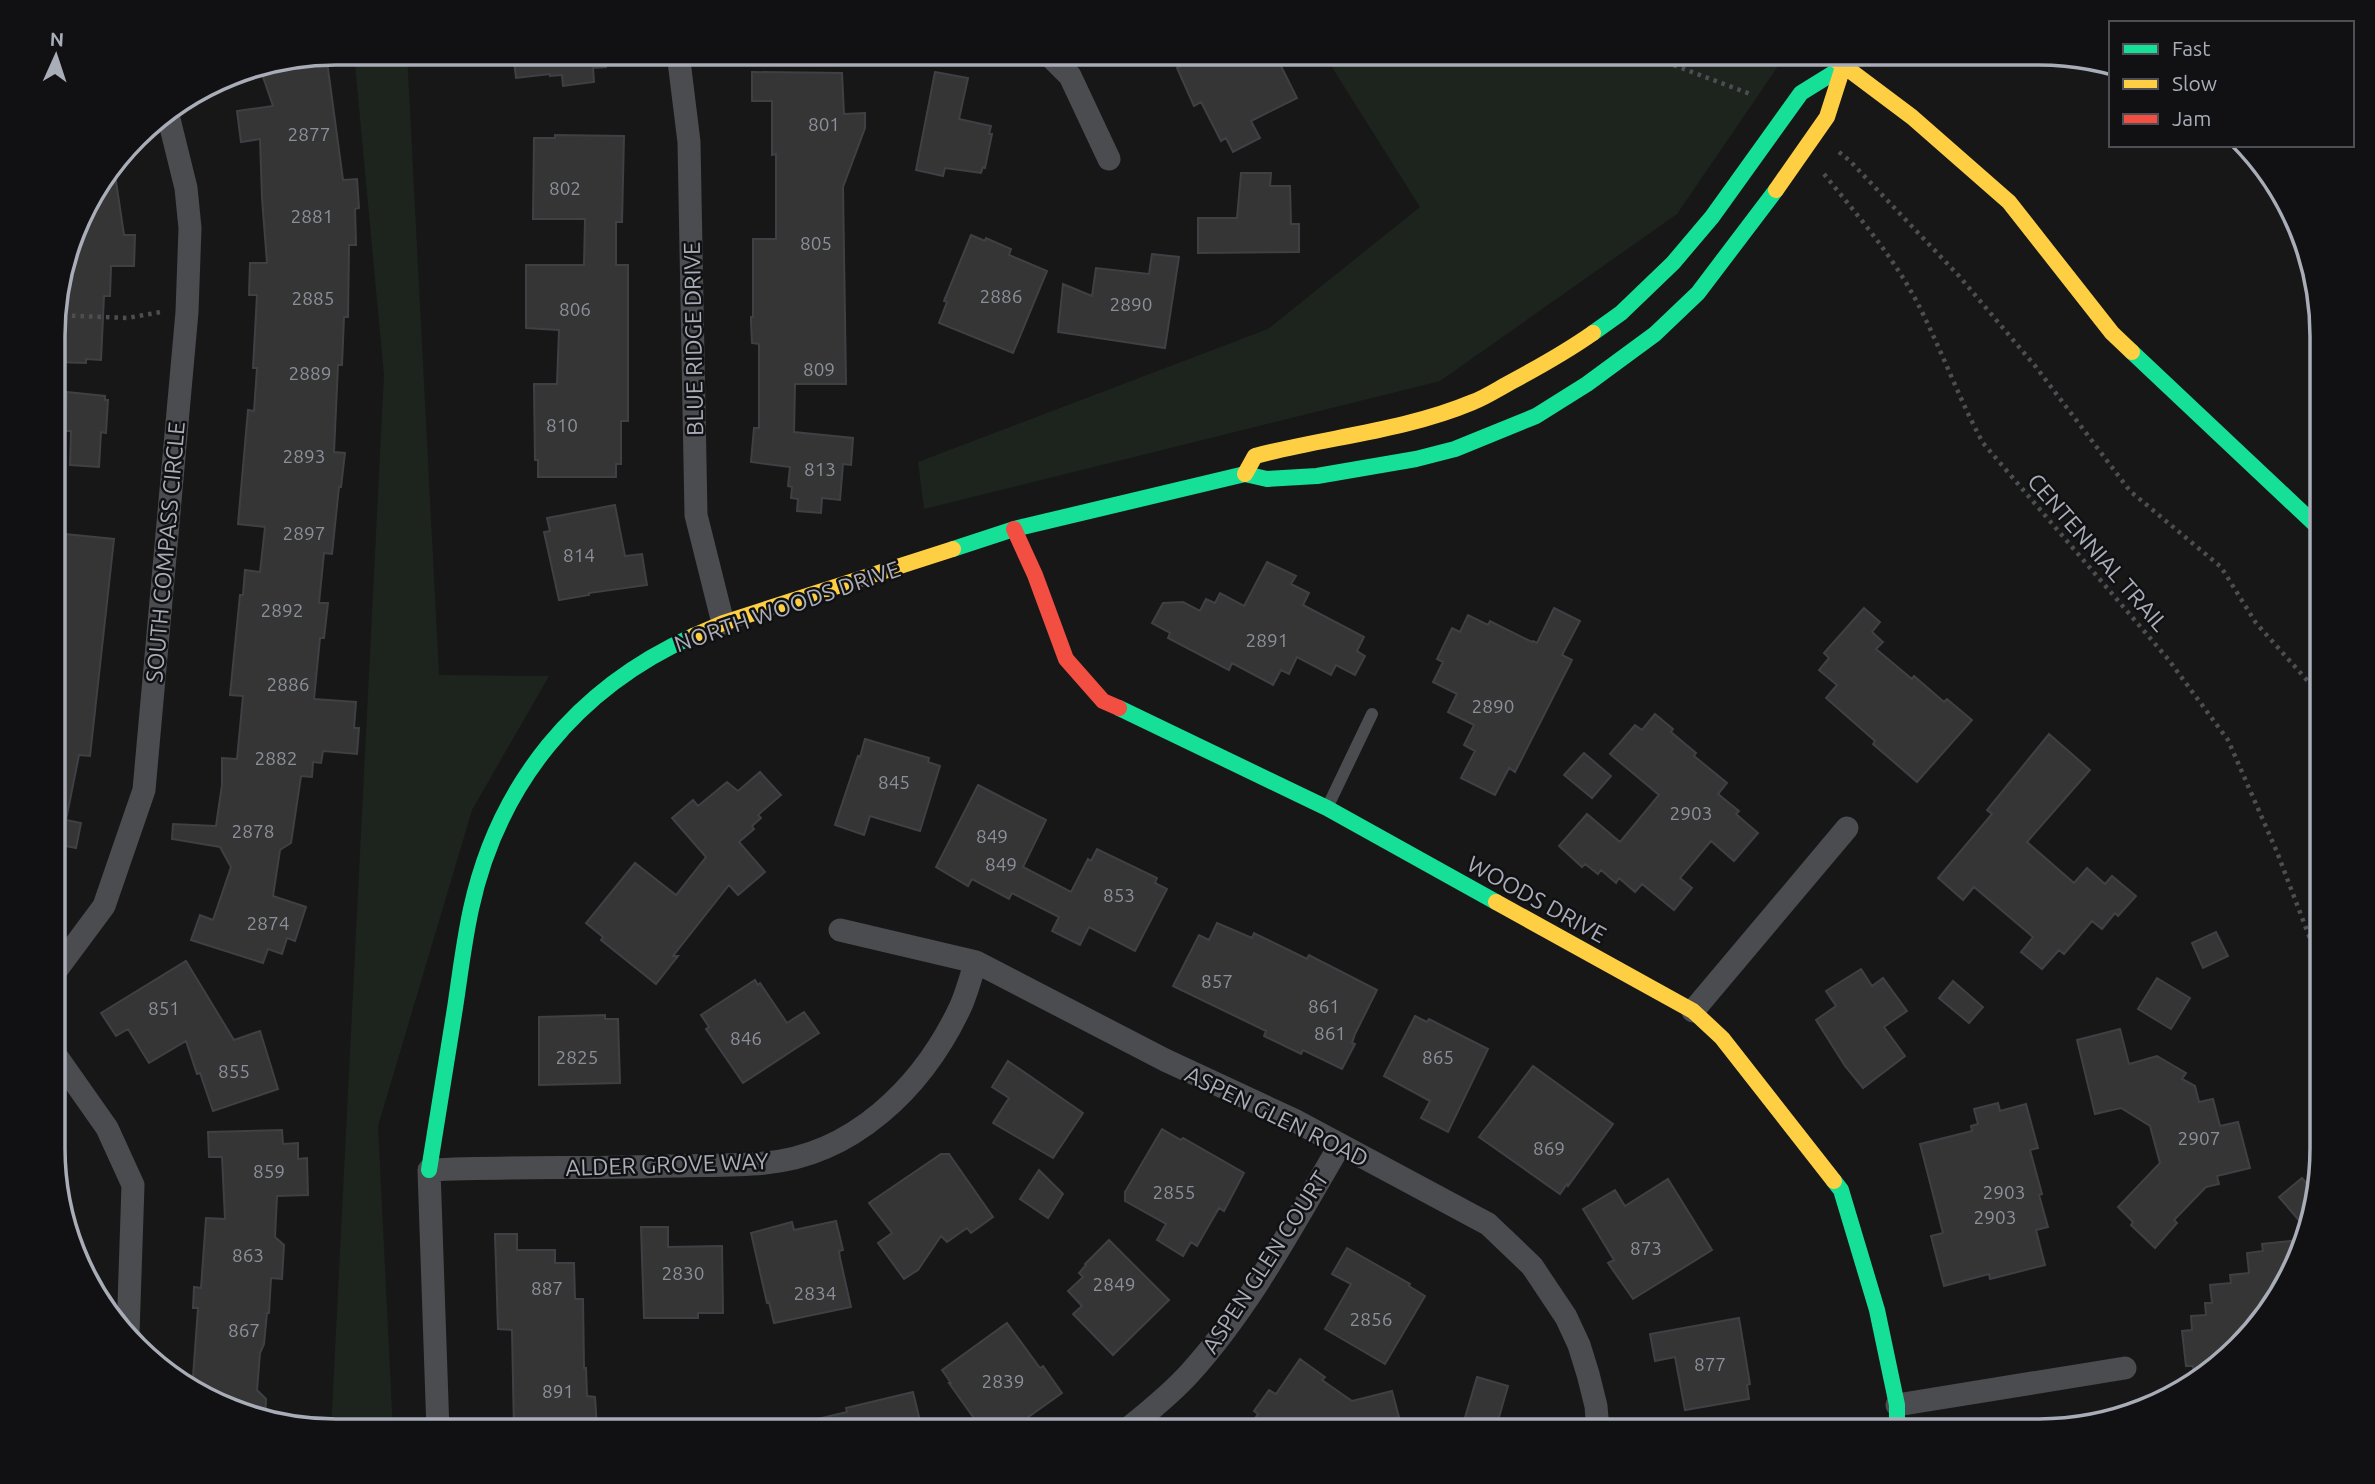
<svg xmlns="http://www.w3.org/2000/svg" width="2375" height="1484" font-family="Ubuntu,sans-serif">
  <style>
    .green { fill: #1d241e }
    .building { fill: #353536; stroke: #3f4043; stroke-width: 2 }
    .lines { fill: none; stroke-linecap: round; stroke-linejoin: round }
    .path { stroke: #4d4e52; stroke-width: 4.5; stroke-dasharray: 3.5 5; stroke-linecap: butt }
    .lane { stroke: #4b4c50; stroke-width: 12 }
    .street { stroke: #4b4c50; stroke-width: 23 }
    .fast { stroke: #16e098; stroke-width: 16 }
    .slow { stroke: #ffcf43; stroke-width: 16 }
    .jam { stroke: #f24e42; stroke-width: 16 }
    .labels { text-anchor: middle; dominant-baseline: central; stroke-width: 5; stroke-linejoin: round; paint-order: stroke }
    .number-label { font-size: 19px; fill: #8b8f98 }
    .street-label { font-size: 23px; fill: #a8adb8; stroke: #111113 }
    .rim { fill: none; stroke: #a8adb8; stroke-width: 3.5 }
  </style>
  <rect width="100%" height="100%" fill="#171717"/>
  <path class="green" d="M 354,53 L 407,53 L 439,675 L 549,676 L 472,810 L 378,1126 L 393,1431 L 331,1431 L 384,375 Z
    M 1323,53 L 1787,53 L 1677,214 L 1440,381 L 924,509 L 918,462 L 1268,329 L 1420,207 Z"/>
  <path class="building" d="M 513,52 L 605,52 L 606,67 L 593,68 L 594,82 L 563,86 L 562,75 L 550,76 L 550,74 L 516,78 Z
    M 1206,52 L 1274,52 L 1297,98 L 1251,121 L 1260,138 L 1233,152 L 1226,138 L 1221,141 L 1201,102 L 1194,106 L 1177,68 Z
    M 326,54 L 343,180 L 357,179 L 359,208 L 355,209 L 356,245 L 349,245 L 348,317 L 344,317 L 342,365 L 338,365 L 334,452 L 345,453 L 341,487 L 339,487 L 332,554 L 324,553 L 319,603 L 328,603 L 324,638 L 320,638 L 314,699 L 356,702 L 354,728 L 359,728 L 357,754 L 323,751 L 321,763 L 313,762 L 312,777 L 301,776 L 291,843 L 280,850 L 273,896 L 306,907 L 295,941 L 287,938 L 282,954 L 268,949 L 263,963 L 191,940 L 200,915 L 213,920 L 231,867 L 220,847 L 172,839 L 173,824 L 216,826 L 222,785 L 222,758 L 237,759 L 243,696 L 230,695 L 240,595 L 243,595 L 245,570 L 260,572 L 265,527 L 238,524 L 248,410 L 254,411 L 257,368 L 253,368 L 257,295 L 249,295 L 250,263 L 267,263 L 262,198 L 260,139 L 241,142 L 237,111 L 273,106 L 260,68 Z
    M 752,72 L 842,73 L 844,114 L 865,113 L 865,128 L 843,187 L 846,384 L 795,384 L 794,432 L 853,438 L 851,465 L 843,464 L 840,500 L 822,498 L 821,513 L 797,511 L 798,499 L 791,498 L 792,487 L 788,486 L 790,467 L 751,462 L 754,428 L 759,428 L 759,344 L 752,343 L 751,322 L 751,317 L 753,317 L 753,239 L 776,239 L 776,154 L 772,155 L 772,101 L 752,101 Z
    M 935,72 L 968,78 L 959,119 L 991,126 L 989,134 L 992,134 L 985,168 L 983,167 L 981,173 L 945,168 L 943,176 L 916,170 Z
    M 555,135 L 624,136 L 622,222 L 616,222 L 616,265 L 628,265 L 628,421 L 621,421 L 621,464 L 616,464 L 616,477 L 538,477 L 538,460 L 535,460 L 534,384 L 557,384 L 559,330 L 526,328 L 526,265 L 584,265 L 585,219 L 533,219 L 534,138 L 555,138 Z
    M 114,168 L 124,235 L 135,235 L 134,266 L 111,266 L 110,296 L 104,296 L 101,360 L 86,359 L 86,363 L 55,362 L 55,331 L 61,331 L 61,278 L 82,210 Z
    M 1241,173 L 1271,173 L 1270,186 L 1290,186 L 1291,224 L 1299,224 L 1299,252 L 1198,253 L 1198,218 L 1237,218 Z
    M 971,235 L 985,241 L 986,238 L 1011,249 L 1009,255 L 1047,271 L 1013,353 L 939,323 L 947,302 L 944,301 Z
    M 1152,254 L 1179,257 L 1165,348 L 1058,332 L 1063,284 L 1092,296 L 1096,268 L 1149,274 Z
    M 67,392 L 105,396 L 105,400 L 108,400 L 106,433 L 101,432 L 99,467 L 70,465 L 71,431 L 65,431 Z
    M 615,505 L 625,556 L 642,554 L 647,585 L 589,593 L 589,595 L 559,600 L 544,532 L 550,531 L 547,518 Z
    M 55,533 L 114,539 L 90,756 L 79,755 L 66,820 L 81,823 L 76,848 L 55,844 Z
    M 1267,562 L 1296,576 L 1291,584 L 1309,593 L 1303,605 L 1364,637 L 1357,651 L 1365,656 L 1355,675 L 1336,665 L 1331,675 L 1297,657 L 1289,674 L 1281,670 L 1273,685 L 1232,663 L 1229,670 L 1168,638 L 1170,633 L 1152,623 L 1163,603 L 1183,602 L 1200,611 L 1206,599 L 1215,603 L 1220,593 L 1244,606 Z
    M 1554,608 L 1580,621 L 1562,655 L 1572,660 L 1515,772 L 1509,768 L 1495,795 L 1461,778 L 1475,751 L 1464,745 L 1474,725 L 1448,712 L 1457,694 L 1433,682 L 1443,662 L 1437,659 L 1452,628 L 1460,632 L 1468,615 L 1488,625 L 1490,621 L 1532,642 L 1533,641 L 1537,643 Z
    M 1864,608 L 1880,622 L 1872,632 L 1883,642 L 1876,649 L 1912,679 L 1914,676 L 1944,702 L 1947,699 L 1972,720 L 1917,782 L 1873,744 L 1875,741 L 1826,698 L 1837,685 L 1819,670 L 1829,658 L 1824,653 Z
    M 1655,714 L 1673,729 L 1671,732 L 1696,753 L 1694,756 L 1727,783 L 1718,794 L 1739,811 L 1736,814 L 1758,833 L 1734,861 L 1711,841 L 1680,878 L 1692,888 L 1674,910 L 1642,884 L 1635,892 L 1619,878 L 1616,883 L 1601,870 L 1598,874 L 1585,864 L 1582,867 L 1559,846 L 1587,814 L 1620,842 L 1659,795 L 1610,754 L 1635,725 L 1642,730 Z
    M 2049,734 L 2090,770 L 2027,842 L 2074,883 L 2087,868 L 2105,884 L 2112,876 L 2136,896 L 2118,916 L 2115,913 L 2102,929 L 2092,921 L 2064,954 L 2059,950 L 2042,969 L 2021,952 L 2033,937 L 1974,887 L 1963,900 L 1938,878 L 1992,814 L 1987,810 Z
    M 865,739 L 929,758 L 928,762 L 940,766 L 920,831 L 870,816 L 864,835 L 835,825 L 858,756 L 860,757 Z
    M 1584,753 L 1611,776 L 1592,798 L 1564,775 Z
    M 760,772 L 781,795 L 758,815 L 761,818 L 752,826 L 754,829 L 739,842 L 765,872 L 738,895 L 729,885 L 673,956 L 678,956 L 656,984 L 601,940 L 603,937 L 586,923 L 635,863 L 676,895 L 706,857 L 672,818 L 693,800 L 698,806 L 727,782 L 738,791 Z
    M 978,785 L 1046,820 L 1023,867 L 1071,892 L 1088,859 L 1091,861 L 1097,849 L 1157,878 L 1155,883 L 1167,889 L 1135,951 L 1089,927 L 1080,945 L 1052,931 L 1059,917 L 1012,893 L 1009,899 L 972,879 L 968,886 L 936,867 Z
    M 1217,923 L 1252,938 L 1254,933 L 1307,959 L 1309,955 L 1377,990 L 1355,1034 L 1352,1043 L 1355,1044 L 1342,1069 L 1303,1050 L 1301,1054 L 1264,1036 L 1266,1031 L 1173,986 L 1199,935 L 1209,940 Z
    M 2216,932 L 2228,956 L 2203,968 L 2192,943 Z
    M 186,961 L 234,1040 L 260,1031 L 278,1089 L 213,1111 L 200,1073 L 197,1074 L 186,1041 L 149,1063 L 128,1029 L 116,1036 L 101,1013 Z
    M 1861,969 L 1872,986 L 1883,978 L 1907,1011 L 1884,1027 L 1905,1056 L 1863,1088 L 1845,1066 L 1816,1020 L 1836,1006 L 1826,991 Z
    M 2157,978 L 2190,998 L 2171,1029 L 2138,1009 Z
    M 755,980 L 758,985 L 760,983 L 787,1023 L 804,1012 L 819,1033 L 743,1083 L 706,1029 L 709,1027 L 701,1015 Z
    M 1953,981 L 1983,1007 L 1969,1023 L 1939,998 Z
    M 605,1015 L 605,1019 L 618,1019 L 620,1083 L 539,1085 L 539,1017 Z
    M 1415,1016 L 1427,1022 L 1429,1019 L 1488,1049 L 1448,1132 L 1421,1118 L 1430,1101 L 1384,1076 Z
    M 2120,1029 L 2129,1064 L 2157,1056 L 2186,1073 L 2182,1079 L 2195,1086 L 2199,1102 L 2213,1099 L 2220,1126 L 2238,1122 L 2250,1168 L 2217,1176 L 2219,1184 L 2206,1187 L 2174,1220 L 2177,1223 L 2155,1248 L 2131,1225 L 2133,1222 L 2118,1207 L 2160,1163 L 2150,1126 L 2121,1108 L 2095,1114 L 2077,1040 Z
    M 1008,1061 L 1083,1113 L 1053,1158 L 993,1123 L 1009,1098 L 992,1087 Z
    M 1533,1066 L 1613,1124 L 1568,1186 L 1567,1184 L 1560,1194 L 1479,1137 Z
    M 1998,1103 L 2000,1111 L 2026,1104 L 2038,1148 L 2030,1150 L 2042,1194 L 2039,1195 L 2048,1227 L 2036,1230 L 2045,1265 L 1990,1279 L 1989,1274 L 1944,1286 L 1931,1236 L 1943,1233 L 1920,1144 L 1972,1131 L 1971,1126 L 1978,1124 L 1974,1109 Z
    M 1162,1129 L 1181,1140 L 1183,1138 L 1244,1173 L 1224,1211 L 1219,1208 L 1197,1246 L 1191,1242 L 1183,1256 L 1157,1240 L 1166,1224 L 1125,1201 L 1125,1192 Z
    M 282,1130 L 283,1144 L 298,1143 L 298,1159 L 307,1158 L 308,1195 L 277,1196 L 275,1237 L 284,1245 L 282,1279 L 271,1278 L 269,1313 L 267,1313 L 264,1344 L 260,1353 L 257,1390 L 266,1399 L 265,1420 L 245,1417 L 192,1391 L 198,1308 L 193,1308 L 194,1287 L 201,1288 L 206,1218 L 225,1219 L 222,1157 L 209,1157 L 208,1132 Z
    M 941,1154 L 949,1154 L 993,1217 L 971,1233 L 967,1228 L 947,1242 L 941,1236 L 918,1270 L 904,1279 L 878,1243 L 892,1233 L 869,1203 Z
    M 1039,1170 L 1063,1194 L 1048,1218 L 1020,1199 Z
    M 2302,1178 L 2316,1195 L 2309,1232 L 2279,1197 Z
    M 1668,1179 L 1712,1250 L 1633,1299 L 1608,1263 L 1614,1260 L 1583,1209 L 1615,1190 L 1625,1206 Z
    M 836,1221 L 843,1250 L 839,1251 L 840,1258 L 851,1307 L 774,1323 L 769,1302 L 767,1303 L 751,1233 L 788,1223 L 792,1222 L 794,1230 Z
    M 641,1227 L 668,1227 L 668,1247 L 722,1246 L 723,1313 L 698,1313 L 698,1318 L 644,1318 Z
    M 495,1234 L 517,1234 L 517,1250 L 555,1250 L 555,1263 L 574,1263 L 575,1299 L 583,1299 L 584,1368 L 586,1368 L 587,1396 L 595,1397 L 597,1428 L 587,1428 L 587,1431 L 514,1431 L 512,1330 L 498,1329 Z
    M 2308,1239 L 2275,1305 L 2195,1381 L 2193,1366 L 2186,1366 L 2182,1331 L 2192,1330 L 2191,1316 L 2206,1315 L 2205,1303 L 2212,1303 L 2210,1285 L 2231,1283 L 2230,1275 L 2249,1273 L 2247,1253 L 2263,1251 L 2262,1244 Z
    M 1109,1240 L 1169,1300 L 1113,1355 L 1073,1314 L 1082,1306 L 1068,1291 L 1083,1277 L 1079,1273 L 1086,1265 L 1085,1264 Z
    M 1347,1248 L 1410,1284 L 1409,1286 L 1425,1296 L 1385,1364 L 1325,1329 L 1351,1284 L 1332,1274 Z
    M 1739,1318 L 1750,1384 L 1747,1385 L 1749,1399 L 1685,1410 L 1675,1357 L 1655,1361 L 1650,1334 Z
    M 1007,1323 L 1040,1368 L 1043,1366 L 1062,1393 L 1027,1418 L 1037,1431 L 983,1431 L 949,1383 L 951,1383 L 942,1370 Z
    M 1300,1359 L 1325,1377 L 1322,1380 L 1352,1401 L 1392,1391 L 1399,1417 L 1359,1427 L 1356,1431 L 1246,1431 L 1258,1414 L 1254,1411 L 1269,1390 L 1276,1394 Z
    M 1477,1377 L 1508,1386 L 1495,1431 L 1461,1431 Z
    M 913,1392 L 921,1425 L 919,1426 L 920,1431 L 806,1431 L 805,1422 L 847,1412 L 846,1408 Z"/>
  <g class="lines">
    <path class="path" d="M 1642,53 L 1750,94
      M 1839,152 L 1850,161 L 1959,276 L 2036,367 L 2130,491 L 2221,567 L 2256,623 L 2322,697
      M 1824,174 C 1858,216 1894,257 1919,306 C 1942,351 1959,399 1983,443 L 2168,659 L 2228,740 L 2277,852 L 2322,970
      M 55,315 L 127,318 L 161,312"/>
    <path class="lane" d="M 1327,808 L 1372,714"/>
    <path class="street" d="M 678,53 L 689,142 L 696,515 L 723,623
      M 1047,53 L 1070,76 L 1109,159
      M 840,930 L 976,962 L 1165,1060 L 1294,1120 L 1488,1224 L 1532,1266 L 1566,1317 L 1579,1345 L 1588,1374 L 1596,1406 L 1598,1431
      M 55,972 L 104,906 L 144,790 L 187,312 L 190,228 L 186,188 L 167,111
      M 1693,1011 L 1847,828
      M 55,1054 L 107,1128 L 133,1185 L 128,1334
      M 1897,1405 L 2125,1368
      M 438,1431 L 429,1170 C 511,1166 592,1169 674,1166 C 704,1165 735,1166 765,1163 C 853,1155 921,1088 958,1012 C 966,997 970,978 976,962
      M 1125,1431 C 1147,1413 1170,1395 1189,1374 C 1250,1307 1294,1223 1340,1145"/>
    <path class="fast" d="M 1593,333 L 1621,313 L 1673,263 L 1712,217 L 1801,93 L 1843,67
      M 2132,352 L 2322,531
      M 953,549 L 1014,529 L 1245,474 L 1267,479 L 1317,476 L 1416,459 L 1455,449 L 1536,416 L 1587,384 L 1655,334 L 1698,293 L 1776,190
      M 1119,708 L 1327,808 L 1496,902
      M 429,1170 C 438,1116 446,1062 455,1008 C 460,975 464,941 471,909 C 498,784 577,688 693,636
      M 1834,1181 L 1841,1190 L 1877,1310 L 1897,1405 L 1897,1431"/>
    <path class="slow" d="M 1828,54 L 1912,117 L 2009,202 L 2112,333 L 2132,352
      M 1776,190 L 1827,117 L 1843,67
      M 1245,474 L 1255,456 C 1327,437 1404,431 1473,402 C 1486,397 1498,389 1511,382 C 1539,367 1566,352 1593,333
      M 693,636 L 723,623 L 953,549
      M 1496,902 L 1693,1011 L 1722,1038 L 1834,1181"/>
    <path class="jam" d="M 1014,529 L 1035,575 L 1066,659 L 1103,701 L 1119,708"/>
  </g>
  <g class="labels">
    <g class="number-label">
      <text x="824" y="124">801</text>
      <text x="309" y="134">2877</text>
      <text x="565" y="188">802</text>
      <text x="312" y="216">2881</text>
      <text x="816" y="243">805</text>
      <text x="1001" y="296">2886</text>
      <text x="313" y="298">2885</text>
      <text x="1131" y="304">2890</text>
      <text x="575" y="309">806</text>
      <text x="819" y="369">809</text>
      <text x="310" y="373">2889</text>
      <text x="562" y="425">810</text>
      <text x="304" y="456">2893</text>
      <text x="820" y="469">813</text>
      <text x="304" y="533">2897</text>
      <text x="579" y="555">814</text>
      <text x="282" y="610">2892</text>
      <text x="1267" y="640">2891</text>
      <text x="288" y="684">2886</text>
      <text x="1493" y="706">2890</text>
      <text x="276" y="758">2882</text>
      <text x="894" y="782">845</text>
      <text x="1691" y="813">2903</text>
      <text x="253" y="831">2878</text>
      <text x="992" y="836">849</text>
      <text x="1001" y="864">849</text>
      <text x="1119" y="895">853</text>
      <text x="268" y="923">2874</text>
      <text x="1217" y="981">857</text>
      <text x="1324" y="1006">861</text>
      <text x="164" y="1008">851</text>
      <text x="1330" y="1033">861</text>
      <text x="746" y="1038">846</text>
      <text x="577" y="1057">2825</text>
      <text x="1438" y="1057">865</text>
      <text x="234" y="1071">855</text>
      <text x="2199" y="1138">2907</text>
      <text x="1549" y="1148">869</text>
      <text x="269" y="1171">859</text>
      <text x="1174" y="1192">2855</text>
      <text x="2004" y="1192">2903</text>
      <text x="1995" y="1217">2903</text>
      <text x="1646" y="1248">873</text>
      <text x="248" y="1255">863</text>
      <text x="683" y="1273">2830</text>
      <text x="1114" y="1284">2849</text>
      <text x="547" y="1288">887</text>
      <text x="815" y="1293">2834</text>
      <text x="1371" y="1319">2856</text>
      <text x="244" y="1330">867</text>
      <text x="1710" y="1364">877</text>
      <text x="1003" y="1381">2839</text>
      <text x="558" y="1391">891</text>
    </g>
    <g class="street-label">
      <text transform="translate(693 339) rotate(-91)">BLUE RIDGE DRIVE</text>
      <text transform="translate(165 552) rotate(-85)">SOUTH COMPASS CIRCLE</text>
      <text transform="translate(2098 552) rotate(49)">CENTENNIAL TRAIL</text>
      <text transform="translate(787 606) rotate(-19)">NORTH WOODS DRIVE</text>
      <text transform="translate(1537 899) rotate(29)">WOODS DRIVE</text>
      <text transform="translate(1277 1116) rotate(26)">ASPEN GLEN ROAD</text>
      <text transform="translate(667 1164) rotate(-2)">ALDER GROVE WAY</text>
      <text transform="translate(1265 1262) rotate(-57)">ASPEN GLEN COURT</text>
    </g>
  </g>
  <path d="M0 0H2375V1484H0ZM336 65H2039A271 271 0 0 1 2310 336V1148A271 271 0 0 1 2039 1419H336A271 271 0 0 1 65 1148V336A271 271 0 0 1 336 65Z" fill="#111113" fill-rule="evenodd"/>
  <path class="rim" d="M336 65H2039A271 271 0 0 1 2310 336V1148A271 271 0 0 1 2039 1419H336A271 271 0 0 1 65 1148V336A271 271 0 0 1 336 65Z"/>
  <rect x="2109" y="21" width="245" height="126" fill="#111113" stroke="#4d4f55" stroke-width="2"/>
  <rect x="2123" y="44" width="35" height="10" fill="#16e098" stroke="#4d4f55" stroke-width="2"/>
  <text x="2172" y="56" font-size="21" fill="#a8adb8">Fast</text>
  <rect x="2123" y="79" width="35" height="10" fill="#ffcf43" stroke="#4d4f55" stroke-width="2"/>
  <text x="2172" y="91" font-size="21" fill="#a8adb8">Slow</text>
  <rect x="2123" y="114" width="35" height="10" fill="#f24e42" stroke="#4d4f55" stroke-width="2"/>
  <text x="2172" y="126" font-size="21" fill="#a8adb8">Jam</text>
  <g transform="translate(56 56) rotate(3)" stroke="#111113" stroke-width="5" paint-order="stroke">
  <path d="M0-5L12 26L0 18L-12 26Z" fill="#a8adb8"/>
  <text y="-10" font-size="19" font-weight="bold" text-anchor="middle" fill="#a8adb8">N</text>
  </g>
</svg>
